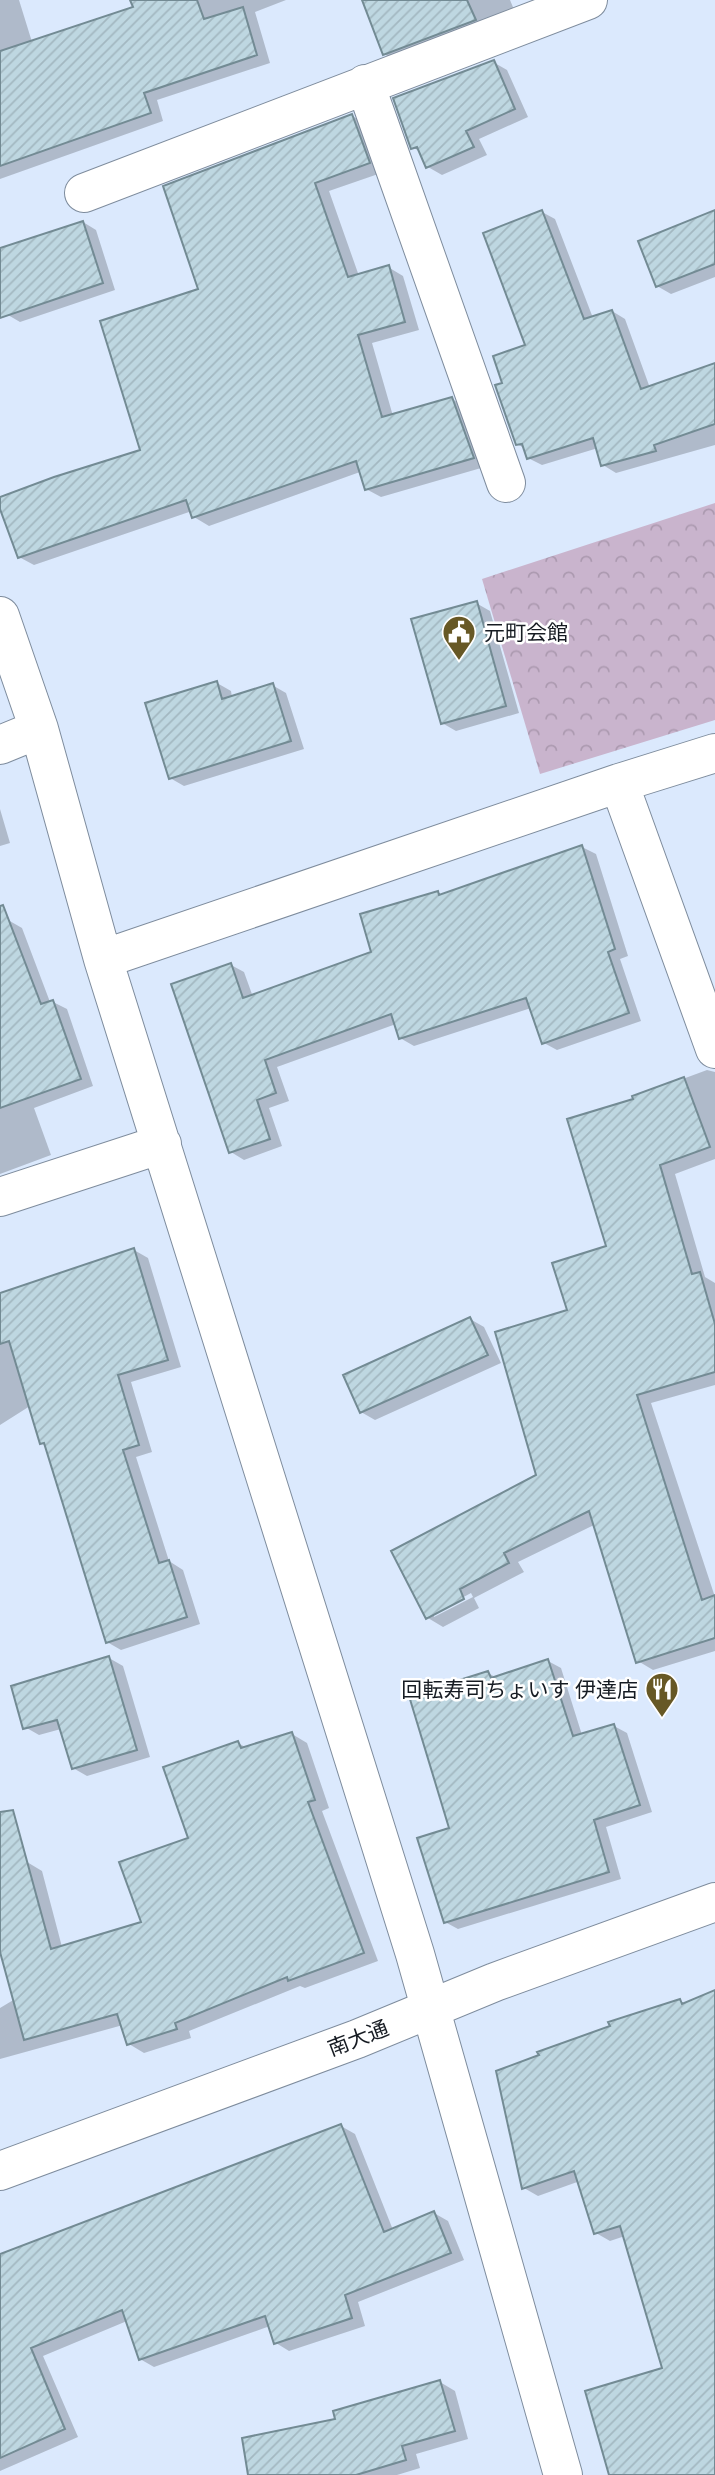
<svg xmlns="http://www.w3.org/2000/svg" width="715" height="2475" font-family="'Space Grotesk','Noto Sans JP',sans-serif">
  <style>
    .forest { fill: url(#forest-crowns) }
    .shadow { fill: #0003; fill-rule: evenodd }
    .building { fill: url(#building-hatch); stroke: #738b94; stroke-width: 2 }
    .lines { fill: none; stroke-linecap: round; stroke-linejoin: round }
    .street-casing { stroke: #7e8c9d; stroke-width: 40 }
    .secondary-casing { stroke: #7e8c9d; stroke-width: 40 }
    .street { stroke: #fff; stroke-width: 38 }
    .secondary { stroke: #fff; stroke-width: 38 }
    .labels { text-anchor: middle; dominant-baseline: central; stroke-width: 5; stroke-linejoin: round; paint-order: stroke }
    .poi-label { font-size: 21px; fill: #161b22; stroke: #fff; text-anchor: start }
    .street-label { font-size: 21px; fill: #161b22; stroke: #fff }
  </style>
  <defs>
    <pattern id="forest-crowns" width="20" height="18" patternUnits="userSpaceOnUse" patternTransform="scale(1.75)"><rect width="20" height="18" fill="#c9b4cd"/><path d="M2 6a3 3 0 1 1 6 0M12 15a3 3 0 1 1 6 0" fill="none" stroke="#ac9ab0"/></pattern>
    <pattern id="building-hatch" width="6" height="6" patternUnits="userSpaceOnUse" patternTransform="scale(1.75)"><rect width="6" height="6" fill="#bed7e1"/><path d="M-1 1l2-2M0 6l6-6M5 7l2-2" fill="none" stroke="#a3b8c1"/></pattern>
  </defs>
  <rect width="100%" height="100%" fill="#dbe9fd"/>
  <path class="forest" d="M 715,503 L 715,720 L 540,774 L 482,579 Z"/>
  <path class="shadow" d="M 0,0 L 19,0 L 32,42 L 135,8 L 132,0 L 286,0 L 255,12 L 270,63 L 157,100 L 163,121 L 0,179 Z
    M 364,0 L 510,0 L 515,12 L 398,62 L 384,54 Z
    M 493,62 L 507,70 L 528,117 L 479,139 L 487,155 L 442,175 L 428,167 L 421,152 L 412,147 Z
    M 352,116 L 367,124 L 384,172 L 329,191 L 359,276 L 388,267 L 403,276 L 419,330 L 372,343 L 393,416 L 452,399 L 467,408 L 488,466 L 381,497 L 366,489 L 360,472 L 209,526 L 194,517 L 192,511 L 34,565 L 19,557 L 0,499 L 143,451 L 200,290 Z
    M 542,212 L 555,219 L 593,318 L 612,311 L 625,319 L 650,388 L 715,365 L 715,445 L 616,473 L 603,465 L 598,448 L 542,465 L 528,458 L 526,449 L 517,444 L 504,384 L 527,347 Z
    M 715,217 L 715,277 L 671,294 L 657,286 Z
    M 83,222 L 96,230 L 115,290 L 20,322 L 8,315 L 0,315 L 0,250 Z
    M 476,603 L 490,611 L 519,713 L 456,731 L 442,723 Z
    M 217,683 L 231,691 L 232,697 L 272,685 L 286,693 L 304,749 L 184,786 L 170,778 Z
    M 0,809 L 10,843 L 0,846 Z
    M 582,847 L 596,854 L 628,956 L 620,959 L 641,1021 L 557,1050 L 544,1043 L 531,1008 L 414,1046 L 400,1038 L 396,1024 L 277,1067 L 289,1101 L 269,1108 L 282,1146 L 244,1160 L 231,1152 L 231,965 L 244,972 L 253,997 L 373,953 L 437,893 L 443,896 Z
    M 8,920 L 22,928 L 50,1002 L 53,1002 L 67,1009 L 93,1086 L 34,1108 L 51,1155 L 0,1174 L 0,923 Z
    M 707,1070 L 715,1072 L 715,1159 L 675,1174 L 705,1277 L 715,1283 L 715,1385 L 651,1403 L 715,1597 L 715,1651 L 653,1670 L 638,1661 L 594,1525 L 518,1562 L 524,1572 L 474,1598 L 479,1608 L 443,1627 L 428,1618 L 539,1476 L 569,1312 L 608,1247 L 634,1097 ZM 471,1593 L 473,1597 L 434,1617 L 434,1613 Z
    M 134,1250 L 148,1258 L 181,1367 L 131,1382 L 152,1452 L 136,1457 L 169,1561 L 183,1570 L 200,1624 L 121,1650 L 107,1642 L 46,1446 L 41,1443 L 30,1406 L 0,1425 L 0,1295 Z
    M 470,1319 L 484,1327 L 501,1363 L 375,1420 L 361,1412 Z
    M 109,1658 L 123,1666 L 150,1757 L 87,1776 L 73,1768 L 61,1729 L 39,1735 L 25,1727 Z
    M 548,1661 L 561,1668 L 582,1735 L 614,1726 L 627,1733 L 652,1812 L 606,1827 L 621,1879 L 458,1929 L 445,1922 L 451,1829 L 488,1673 L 497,1678 Z
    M 292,1734 L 307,1743 L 329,1808 L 322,1811 L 378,1961 L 305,1988 L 300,1986 L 189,2031 L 191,2038 L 144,2053 L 129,2044 L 123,2025 L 0,2059 L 0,2008 L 15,1999 L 0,1945 L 0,1869 L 27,1862 L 42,1871 L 62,1947 L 143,1923 L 190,1839 L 238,1743 L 247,1748 Z
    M 715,1992 L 715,2475 L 612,2475 L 664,2370 L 625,2236 L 610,2241 L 596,2233 L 580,2181 L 538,2196 L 524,2188 L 499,2073 L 680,2001 L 686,2004 Z
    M 341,2126 L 355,2134 L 393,2230 L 434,2213 L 448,2221 L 464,2260 L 358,2302 L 365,2326 L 289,2351 L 276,2343 L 270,2326 L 154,2367 L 140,2359 L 127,2321 L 43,2356 L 78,2437 L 0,2471 L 0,2256 Z
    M 440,2382 L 455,2391 L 468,2439 L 416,2454 L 420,2468 L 397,2475 L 250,2475 L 337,2421 Z"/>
  <path class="building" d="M 130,0 L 197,0 L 204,19 L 243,7 L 257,55 L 144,93 L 151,113 L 0,166 L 0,51 L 133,7 Z
    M 362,0 L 467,0 L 476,20 L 383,55 Z
    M 494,60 L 515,109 L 466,131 L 474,147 L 426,168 L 417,147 L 411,149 L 393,98 Z
    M 352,114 L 370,163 L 315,183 L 348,277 L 389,265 L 405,322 L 358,335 L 382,417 L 452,397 L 474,458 L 365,490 L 356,461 L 192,518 L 186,500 L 18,558 L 0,509 L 0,497 L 54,477 L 140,450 L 100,321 L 198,289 L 163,186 Z
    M 542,210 L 584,319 L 612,310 L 641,389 L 715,363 L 715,424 L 654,445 L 656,451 L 601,466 L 593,438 L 527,459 L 522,444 L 516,445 L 495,385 L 502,383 L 493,356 L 525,345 L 483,233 Z
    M 715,210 L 715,264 L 656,287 L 638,241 Z
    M 83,221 L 103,283 L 0,318 L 0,248 Z
    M 477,601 L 506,706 L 441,724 L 411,619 Z
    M 217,681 L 222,699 L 273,683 L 291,741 L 169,779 L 145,703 Z
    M 582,845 L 615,949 L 608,952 L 629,1013 L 542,1044 L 526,998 L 399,1039 L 391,1014 L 265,1060 L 276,1093 L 257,1100 L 270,1139 L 229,1153 L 171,984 L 231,963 L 243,998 L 371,952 L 360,914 L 438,891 L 439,895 Z
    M 3,905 L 41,1004 L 53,1000 L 81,1079 L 0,1108 L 0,906 Z
    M 684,1077 L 710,1147 L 660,1165 L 692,1274 L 700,1272 L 715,1324 L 715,1372 L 637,1395 L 702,1600 L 715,1595 L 715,1638 L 636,1663 L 589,1511 L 504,1553 L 509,1563 L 460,1589 L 464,1599 L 426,1619 L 391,1551 L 536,1475 L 495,1332 L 567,1310 L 552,1263 L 606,1246 L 567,1119 L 633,1099 L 632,1096 Z
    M 134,1248 L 168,1360 L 118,1375 L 139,1445 L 123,1450 L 159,1563 L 169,1560 L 187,1617 L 106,1643 L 44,1443 L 40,1444 L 9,1341 L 0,1344 L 0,1293 Z
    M 470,1317 L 488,1355 L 360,1413 L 343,1375 Z
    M 109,1656 L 137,1750 L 72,1769 L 57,1720 L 23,1729 L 11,1686 Z
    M 548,1659 L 573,1736 L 614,1724 L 640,1805 L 594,1820 L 609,1872 L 444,1923 L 417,1838 L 449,1828 L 409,1696 L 488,1671 L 491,1678 Z
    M 292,1732 L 315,1800 L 308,1802 L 364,1953 L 288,1981 L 287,1977 L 175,2023 L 177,2029 L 127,2045 L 117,2014 L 24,2040 L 0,1952 L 0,1812 L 13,1810 L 51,1949 L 141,1922 L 119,1862 L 188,1838 L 163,1767 L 238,1741 L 241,1748 Z
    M 715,1990 L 715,2475 L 609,2475 L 585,2391 L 662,2368 L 620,2226 L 594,2234 L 574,2171 L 522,2189 L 496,2071 L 539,2055 L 537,2052 L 610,2026 L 608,2022 L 680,1999 L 682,2004 Z
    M 341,2124 L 384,2232 L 434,2211 L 451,2253 L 345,2295 L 352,2318 L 274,2344 L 265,2316 L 139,2360 L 122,2310 L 31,2348 L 65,2429 L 0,2458 L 0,2254 Z
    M 440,2380 L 455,2431 L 402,2446 L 406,2460 L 356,2475 L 248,2475 L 242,2438 L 335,2419 L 333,2411 Z"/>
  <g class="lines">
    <defs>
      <path id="street" d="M 365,84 L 506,483
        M 84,193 L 588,0
        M 0,616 L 39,729 L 103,959 L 415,1954 L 563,2475
        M 0,745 L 39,729
        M 619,783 L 715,1049
        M 103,959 L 619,783 L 715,753
        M 0,1197 L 162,1144"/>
      <path id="secondary" d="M 0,2171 L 357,2039 L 495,1982 L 715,1902"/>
    </defs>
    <use href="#street" class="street-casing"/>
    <use href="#secondary" class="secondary-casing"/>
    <use href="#street" class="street"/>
    <use href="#secondary" class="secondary"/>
  </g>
  <defs>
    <symbol id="civic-pin" viewBox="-11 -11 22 30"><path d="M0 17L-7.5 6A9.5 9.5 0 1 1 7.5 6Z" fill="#675825" stroke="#fff"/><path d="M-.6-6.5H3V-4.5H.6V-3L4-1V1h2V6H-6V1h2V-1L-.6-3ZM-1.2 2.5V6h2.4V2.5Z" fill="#fff"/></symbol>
    <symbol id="restaurant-pin" viewBox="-11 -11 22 30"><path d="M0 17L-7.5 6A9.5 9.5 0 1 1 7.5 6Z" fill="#675825" stroke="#fff"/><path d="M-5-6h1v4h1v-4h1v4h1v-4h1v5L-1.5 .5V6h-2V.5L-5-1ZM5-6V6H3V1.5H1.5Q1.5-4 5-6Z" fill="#fff"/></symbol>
  </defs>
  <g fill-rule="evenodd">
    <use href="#civic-pin" x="440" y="613" width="38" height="52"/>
    <use href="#restaurant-pin" x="643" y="1670" width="38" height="52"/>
  </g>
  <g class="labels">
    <g class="poi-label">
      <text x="484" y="632">元町会館</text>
      <text x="638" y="1689" text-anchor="end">回転寿司ちょいす 伊達店</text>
    </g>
    <g class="street-label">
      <text transform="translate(358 2038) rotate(-21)">南大通</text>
    </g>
  </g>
</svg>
